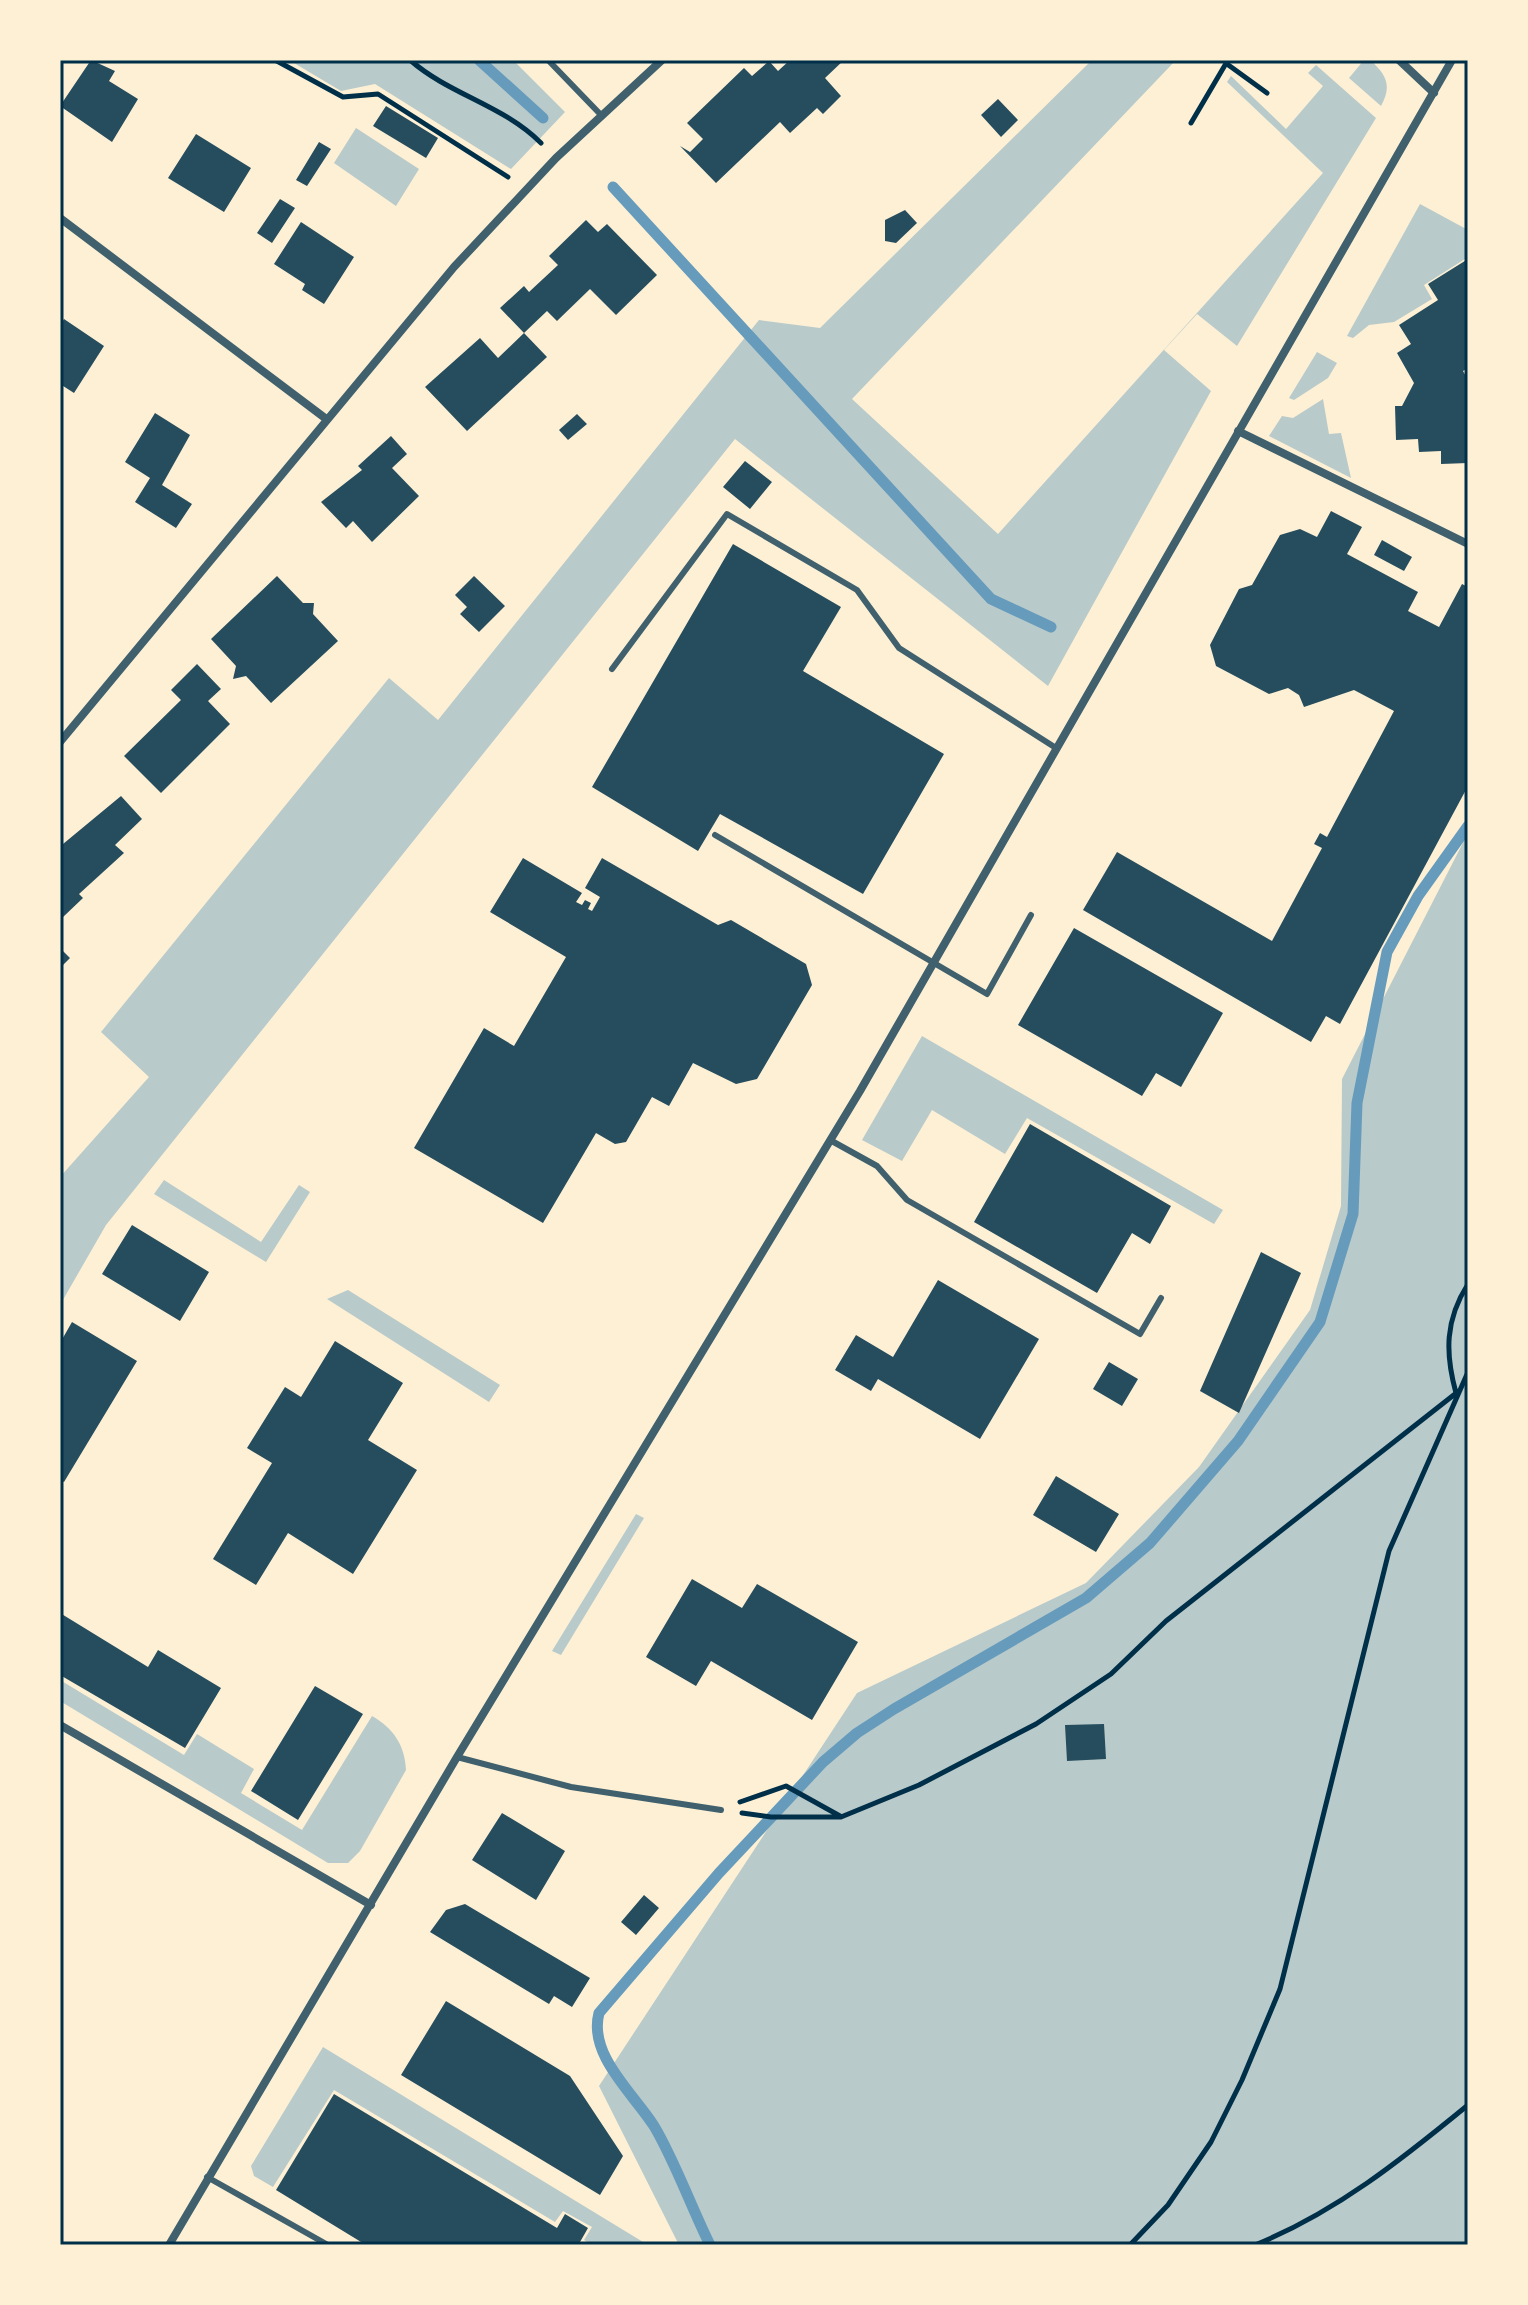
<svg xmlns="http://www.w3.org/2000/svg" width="1528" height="2305" font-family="Inter,sans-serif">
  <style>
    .green { fill: #b9caca }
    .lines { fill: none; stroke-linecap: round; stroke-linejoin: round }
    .stream { stroke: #669bbc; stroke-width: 11 }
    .building { fill: #264d5e }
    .path { stroke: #003049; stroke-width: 5 }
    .service { stroke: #3f606c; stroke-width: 6 }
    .minor { stroke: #3f606c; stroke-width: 8 }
    .neatline { fill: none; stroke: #003049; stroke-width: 3 }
  </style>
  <rect width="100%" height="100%" fill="#fdf0d5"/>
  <path class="green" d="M 289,60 L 513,60 L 565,112 L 511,169 L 375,84 L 341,91 Z
    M 1092,60 L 1176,60 L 852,399 L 998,534 L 1323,173 L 1227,82 L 1231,76 L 1286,129 L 1323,86 L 1308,73 L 1316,65 L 1376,118 L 1237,346 L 1197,314 L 1164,350 L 1211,391 L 1048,686 L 735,439 L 106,1225 L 60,1305 L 60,1177 L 149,1077 L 101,1032 L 389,678 L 438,720 L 759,320 L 820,328 Z
    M 1364,60 L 1370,60 C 1387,75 1392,86 1381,106 L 1349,78 Z
    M 356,128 L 419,169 L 396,206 L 334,163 Z
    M 1420,204 L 1468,230 L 1468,257 L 1424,285 L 1432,299 L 1394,322 L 1369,325 L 1353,338 L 1347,336 Z
    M 1317,352 L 1337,363 L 1328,378 L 1294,400 L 1289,398 Z
    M 1323,399 L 1329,434 L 1341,433 L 1351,478 L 1269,436 L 1282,416 L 1293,418 Z
    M 1468,833 L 1468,2245 L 679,2245 L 599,2086 L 857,1693 L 1086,1583 L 1199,1467 L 1310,1310 L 1341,1206 L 1342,1079 Z
    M 922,1036 L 1223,1210 L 1214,1224 L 1027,1118 L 1005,1154 L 932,1110 L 902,1161 L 862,1140 Z
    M 164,1180 L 261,1242 L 299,1185 L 310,1192 L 266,1262 L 154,1194 Z
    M 348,1290 L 500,1385 L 489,1402 L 327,1299 Z
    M 636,1514 L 644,1518 L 561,1655 L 552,1651 Z
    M 60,1680 L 184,1755 L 197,1734 L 254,1769 L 241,1793 L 302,1830 L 372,1716 C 393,1728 405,1745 406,1770 L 360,1851 L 348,1863 L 328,1863 L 60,1701 Z
    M 323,2047 L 648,2245 L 592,2245 L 584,2240 L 592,2227 L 563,2211 L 555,2222 L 334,2090 L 273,2187 L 254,2176 L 251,2166 Z"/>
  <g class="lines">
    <path class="stream" d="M 479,60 L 543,118
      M 613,187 L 991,599 L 1051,627
      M 710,2245 C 692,2209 674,2159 654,2126 C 633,2093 588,2055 599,2013 L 719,1873 L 823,1762 L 857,1733 L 894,1709 L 1086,1598 L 1150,1543 L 1238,1441 L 1320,1322 L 1353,1214 L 1357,1103 L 1387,952 L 1418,896 L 1468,826"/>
  </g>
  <path class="building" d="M 91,60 L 115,71 L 109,81 L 138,99 L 112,142 L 60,106 Z
    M 790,60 L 844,60 L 825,78 L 841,96 L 823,114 L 817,108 L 790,133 L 780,122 L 716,183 L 680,146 L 690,152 L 703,139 L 687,123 L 744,68 L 752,76 L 769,61 L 778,71 Z
    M 998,99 L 1018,120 L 1001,137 L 981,115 Z
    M 386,106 L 438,138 L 426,158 L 373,126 Z
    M 196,134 L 251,168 L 224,212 L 168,178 Z
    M 319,142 L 331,149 L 307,186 L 296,180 Z
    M 280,199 L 295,208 L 272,243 L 257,233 Z
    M 905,210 L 917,223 L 896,243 L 885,241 L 885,220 Z
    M 586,220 L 598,232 L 607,224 L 657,275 L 616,315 L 590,289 L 557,321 L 547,311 L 524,333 L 500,308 L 524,286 L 529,292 L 558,265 L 549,256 Z
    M 301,222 L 354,257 L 324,304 L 302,290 L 305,284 L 274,264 Z
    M 1468,259 L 1468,368 L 1463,371 L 1468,380 L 1468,463 L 1441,464 L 1441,451 L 1419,452 L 1418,439 L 1396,440 L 1395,406 L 1402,406 L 1414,383 L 1397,353 L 1411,344 L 1399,325 L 1438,300 L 1428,284 Z
    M 64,319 L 104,346 L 74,393 L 60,384 L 60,326 Z
    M 524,333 L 547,357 L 467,431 L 425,387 L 480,338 L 498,358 Z
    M 155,413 L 190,435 L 162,485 L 192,504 L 176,528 L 135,502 L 150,478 L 125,462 Z
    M 577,414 L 587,424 L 568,440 L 559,430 Z
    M 391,436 L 407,454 L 392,468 L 419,496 L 372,542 L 353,521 L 346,528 L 321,502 L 362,470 L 358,466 Z
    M 745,461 L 772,482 L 750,509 L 723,487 Z
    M 1331,511 L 1362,527 L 1347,554 L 1418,592 L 1408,611 L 1439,627 L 1462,584 L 1468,587 L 1468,786 L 1340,1024 L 1326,1016 L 1311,1042 L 1083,910 L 1117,852 L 1272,941 L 1322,848 L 1314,844 L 1320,833 L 1327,837 L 1394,711 L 1354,690 L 1304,707 L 1299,695 L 1288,688 L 1269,694 L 1216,666 L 1210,645 L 1239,589 L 1252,585 L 1280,535 L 1300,529 L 1317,537 Z
    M 1382,540 L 1412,557 L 1404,571 L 1374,555 Z
    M 733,544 L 841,607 L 803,671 L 944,754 L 863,894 L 720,814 L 698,851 L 592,787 Z
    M 277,576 L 303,603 L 314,603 L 313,614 L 338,641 L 271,703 L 246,676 L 233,679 L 236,666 L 211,639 Z
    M 474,576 L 505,606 L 479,632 L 460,614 L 467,607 L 455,595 Z
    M 197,664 L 221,689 L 208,701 L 230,724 L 161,793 L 124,756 L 181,700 L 171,690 Z
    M 121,796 L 142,819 L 115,845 L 124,853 L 79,894 L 83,898 L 62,918 L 60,840 L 63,844 Z
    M 523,858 L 582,893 L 576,902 L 582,905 L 585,900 L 591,903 L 588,909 L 592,911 L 600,897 L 585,888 L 602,858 L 718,925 L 731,920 L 806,964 L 812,985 L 757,1079 L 736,1084 L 693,1063 L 669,1106 L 652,1097 L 626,1142 L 615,1144 L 596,1133 L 543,1223 L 414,1148 L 484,1028 L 514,1046 L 566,957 L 490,912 Z
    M 1074,928 L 1223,1013 L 1181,1087 L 1156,1073 L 1142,1096 L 1018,1025 Z
    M 60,948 L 70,958 L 60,968 Z
    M 1030,1124 L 1171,1206 L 1150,1244 L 1132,1233 L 1097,1293 L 974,1222 Z
    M 132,1225 L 209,1272 L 180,1321 L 102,1274 Z
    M 1261,1252 L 1301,1273 L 1239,1413 L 1200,1391 Z
    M 938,1280 L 1039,1339 L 980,1439 L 878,1379 L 871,1391 L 835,1370 L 856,1335 L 893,1357 Z
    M 72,1322 L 137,1361 L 64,1482 L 60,1480 L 60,1343 Z
    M 335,1341 L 403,1383 L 368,1440 L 417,1470 L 353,1574 L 288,1533 L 256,1585 L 213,1559 L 272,1463 L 247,1448 L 285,1387 L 301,1397 Z
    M 1109,1362 L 1138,1379 L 1122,1406 L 1093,1389 Z
    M 1056,1476 L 1119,1514 L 1096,1552 L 1033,1515 Z
    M 692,1579 L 742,1608 L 757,1584 L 858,1642 L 812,1720 L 711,1661 L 696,1686 L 646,1657 Z
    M 60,1613 L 148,1667 L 158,1650 L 221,1688 L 185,1748 L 60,1675 Z
    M 315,1686 L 363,1714 L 298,1820 L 251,1791 Z
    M 1104,1724 L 1106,1759 L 1067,1761 L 1065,1725 Z
    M 502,1813 L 565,1851 L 536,1900 L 472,1860 Z
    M 644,1895 L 659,1908 L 636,1935 L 621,1922 Z
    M 465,1904 L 590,1978 L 572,2007 L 554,1996 L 549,2004 L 430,1932 L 446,1910 Z
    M 446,2001 L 570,2076 L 623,2156 L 600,2195 L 401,2075 Z
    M 334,2094 L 557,2228 L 565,2214 L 588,2228 L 580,2242 L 585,2245 L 366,2245 L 276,2190 Z"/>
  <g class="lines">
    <path class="path" d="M 275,60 L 343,97 L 378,94 L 508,177
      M 410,60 C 450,95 503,105 541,143
      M 1227,64 L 1267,93
      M 1191,123 L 1228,60
      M 1456,1393 C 1445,1353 1445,1320 1468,1284
      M 740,1802 L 786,1786 L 840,1816
      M 742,1813 L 771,1817 L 841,1817 L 919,1785 L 1036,1724 L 1111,1674 L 1166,1621 L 1455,1394
      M 1130,2245 L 1168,2205 L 1211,2142 L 1242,2080 L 1280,1989 L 1389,1551 L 1468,1372
      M 1255,2245 C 1336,2212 1401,2160 1468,2105"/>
    <path class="service" d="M 548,60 L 602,116
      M 612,669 L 727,514 L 857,590 L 899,648 L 1056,748
      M 715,835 L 987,994 L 1031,915
      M 830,1140 L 877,1166 L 907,1200 L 1140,1334 L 1161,1298
      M 457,1757 L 571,1787 L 721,1810
      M 207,2177 L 328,2245"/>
    <path class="minor" d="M 1399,60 L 1434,93
      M 60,218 L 325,418
      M 1238,431 L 1468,544
      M 60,742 L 454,267 L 556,158 L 662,60
      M 60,1725 L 371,1905
      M 169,2245 L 457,1757 L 860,1091 L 1452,60"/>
  </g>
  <rect width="1528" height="2305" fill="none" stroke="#fdf0d5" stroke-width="124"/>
  <rect x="62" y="62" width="1404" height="2181" class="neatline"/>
</svg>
